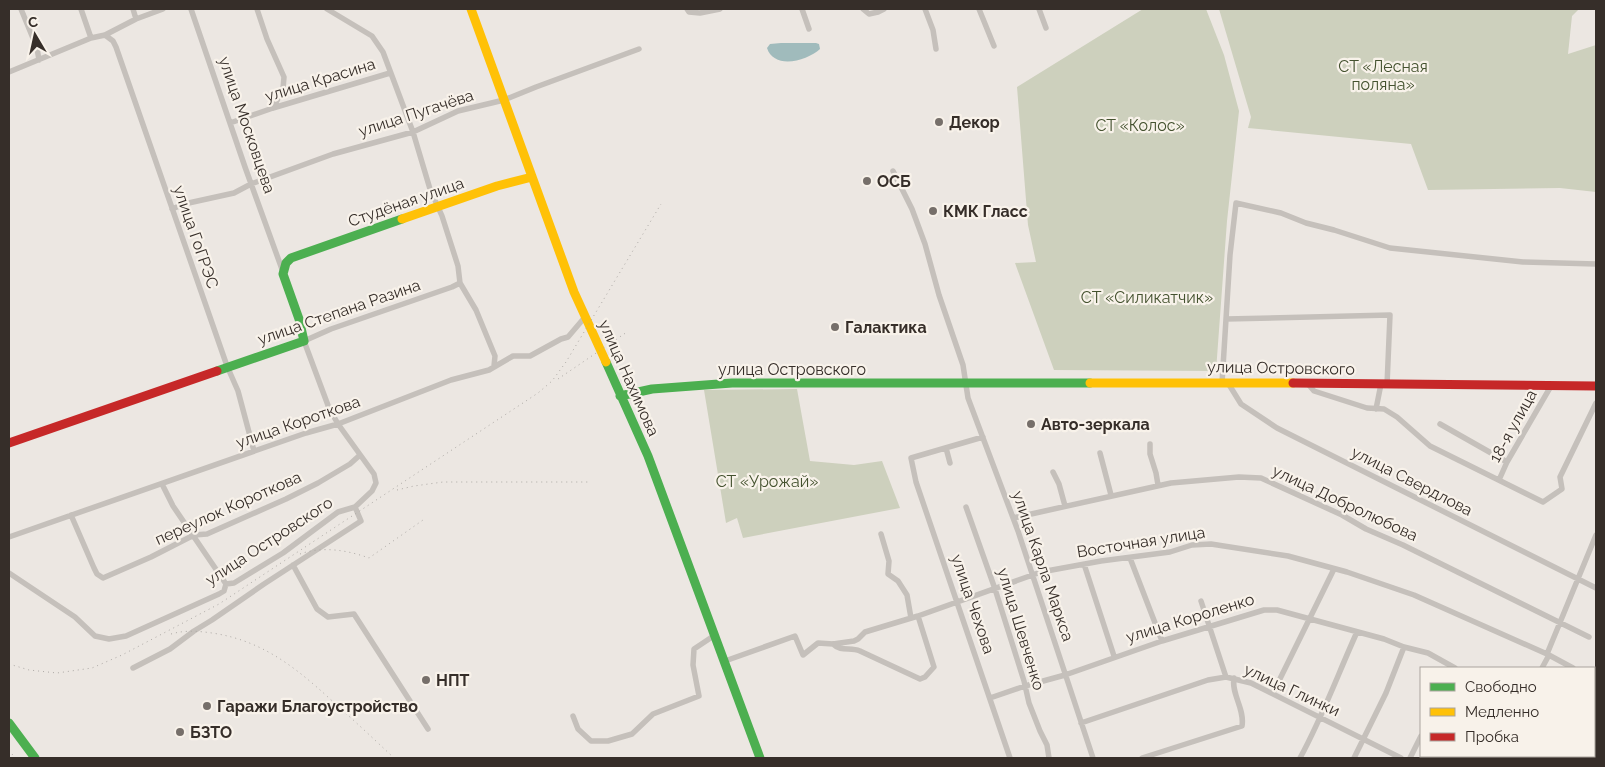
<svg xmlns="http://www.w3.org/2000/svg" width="1605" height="767" font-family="Raleway,sans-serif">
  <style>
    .green { fill: #cdd0bd }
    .water { fill: #a0bbbc }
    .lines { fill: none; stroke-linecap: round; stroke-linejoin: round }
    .street { stroke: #c5c0bb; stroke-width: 5.5 }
    .fast { stroke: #4caf50; stroke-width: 9 }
    .slow { stroke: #ffc107; stroke-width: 9 }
    .jam { stroke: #c62828; stroke-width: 9 }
    .rail { stroke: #ada9a5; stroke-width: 1; stroke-dasharray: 1 4; stroke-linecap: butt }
    .poi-dot { fill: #766f6a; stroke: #f8f2ea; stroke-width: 2 }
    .labels { text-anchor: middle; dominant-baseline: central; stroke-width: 4.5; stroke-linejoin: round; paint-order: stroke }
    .park-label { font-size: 16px; fill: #44522f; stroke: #f8f2ea }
    .street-label { font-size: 16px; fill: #362e29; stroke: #f8f2ea }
    .poi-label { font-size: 16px; font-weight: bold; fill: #362e29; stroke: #f8f2ea; text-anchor: start }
  </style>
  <rect width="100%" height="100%" fill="#ece7e2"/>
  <path class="green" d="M 1143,9 L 1206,9 L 1224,55 L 1239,111 L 1227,221 L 1216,371 L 1054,370 L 1015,263 L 1036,262 L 1028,225 L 1017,87 Z
    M 1219,9 L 1579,9 L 1572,16 L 1568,54 L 1596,45 L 1596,192 L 1560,188 L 1428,190 L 1411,144 L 1248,128 L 1251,117 Z
    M 797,389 L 810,461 L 854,465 L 882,461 L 900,508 L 743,538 L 737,518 L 726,523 L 704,390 Z"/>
  <path class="water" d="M 781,43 L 816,43 L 819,44 L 820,49 C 807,61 774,70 767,48 L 770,44 Z"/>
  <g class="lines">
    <path class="street" d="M 21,9 L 37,48 L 39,60
      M 81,9 L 91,38
      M 133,9 L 136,19
      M 191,9 L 245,167 L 283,272
      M 257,9 L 267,39 L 284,77 L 283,89 L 273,108
      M 327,9 L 372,36 L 383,52 L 413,132 L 430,189 L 442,216 L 458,266 L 460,283 L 476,310 L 495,356 L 494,366
      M 687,9 L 689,12 L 700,13 L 720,9
      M 802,9 L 809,29
      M 863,9 L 869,14 L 878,12 L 884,9
      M 925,9 L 933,30 L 936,49
      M 979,9 L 994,46
      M 1039,9 L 1046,28
      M 105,35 L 113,41 L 116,47 L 227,366 L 238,391 L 254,451
      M 9,72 L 91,38 L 105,35 L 136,19 L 163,9
      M 230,123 L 273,108 L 390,73
      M 893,171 L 912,209 L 925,244 L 939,295 L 963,365 L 968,398 L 1018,531 L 1093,758
      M 172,209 L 184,204 L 234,193 L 251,184 L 333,154 L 413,132 L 458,111 L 504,100 L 536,87 L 639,49
      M 1226,319 L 1390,315 L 1387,385
      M 1222,383 L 1230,255 L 1236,203 L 1281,213 L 1306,223 L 1334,230 L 1390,248 L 1523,262 L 1596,264
      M 1228,383 L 1241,404 L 1277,428 L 1596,588
      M 1308,384 L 1314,391 L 1367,408 L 1384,409 L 1397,417 L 1430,446 L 1543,502 L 1562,489 L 1560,477 L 1596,403
      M 1376,409 L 1381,384
      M 1440,424 L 1507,462
      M 983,437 L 911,458 L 916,482 L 1010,758
      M 1150,444 L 1150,454 L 1156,473 L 1158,485
      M 946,448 L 950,463
      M 1100,453 L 1111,495
      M 1053,472 L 1059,484 L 1065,506
      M 1499,480 L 1507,462 L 1551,386
      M 162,484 L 173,506 L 226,584
      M 966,507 L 995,589 L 1024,681 L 1029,703 L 1040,731 L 1047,745 L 1049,758
      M 71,515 L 94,568 L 97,574 L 103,578 L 151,557 L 194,535 L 207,534 L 286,499 L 318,483 L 350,464 L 360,455
      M 1013,518 L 1171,483 L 1239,477 L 1261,478 L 1342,515 L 1366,529 L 1403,545 L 1589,637
      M 881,534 L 889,561 L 888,574 L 898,581 L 907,595 L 911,618
      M 9,537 L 306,433 L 338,424 L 451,380 L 489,370 L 513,356 L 530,356 L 561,339 L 568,337 L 585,317
      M 1130,558 L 1162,641
      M 1084,564 L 1114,656
      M 293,565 L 317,609 L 328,617 L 354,614 L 428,729
      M 9,573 L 75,617 L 95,636 L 109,639 L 126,636 L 219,594 L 224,591 L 226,584
      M 226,584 L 234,583 L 283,553 L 338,512 L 355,507 L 372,491 L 376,483 L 374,474 L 338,424 L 329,408 L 304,341 L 331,329 L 452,287 L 460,283
      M 1201,601 L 1226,677
      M 833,644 C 841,652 850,647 860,651 L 920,679 L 925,677 L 934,667 L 918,616
      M 1547,654 L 1596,535
      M 725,661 L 795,636 L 803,655 L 818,643 L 833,644 L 854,641 L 858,639 L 865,632 L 918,616 L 1041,572 L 1101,561 L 1170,552 L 1192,545 L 1211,544 L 1288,556 L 1347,572 L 1414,595 L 1547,654 L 1573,668
      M 133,668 L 170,649 L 194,631 L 212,620 L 264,584 L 361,521 L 355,507
      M 1542,668 L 1549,655
      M 1594,678 L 1596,679
      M 1273,693 L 1334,569
      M 990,698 L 1025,686 L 1065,675 L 1162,641 L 1264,610 L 1277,610 L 1384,639 L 1404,647 L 1428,653 L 1455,668
      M 573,716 L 578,729 L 591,741 L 608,741 L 632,734 L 653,714 L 699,696 L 693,665 L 694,649 L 715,635
      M 1081,723 L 1208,680 L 1226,677 L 1251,683 L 1401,758
      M 1594,736 L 1596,737
      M 1142,758 L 1242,726 C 1245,709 1231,694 1234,678
      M 1300,758 C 1322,718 1338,674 1357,632
      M 1354,758 L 1386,693 L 1404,647
      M 1410,758 L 1421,736
      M 1464,758 L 1466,756
      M 1515,758 L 1516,756
      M 1557,758 L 1558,756"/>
    <path class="fast" d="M 606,362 L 648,456 L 760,758
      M 217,371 L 304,341 L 299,319 L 283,274 L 286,263 L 291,258 L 402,219
      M 620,396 L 652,389 L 732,383 L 1090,383
      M 9,723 L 35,758"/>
    <path class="slow" d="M 471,9 L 574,292 L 606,362
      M 402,219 L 497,186 L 532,177
      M 1090,383 L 1293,383"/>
    <path class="jam" d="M 1293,383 L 1596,386
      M 9,443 L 217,371"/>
    <path class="rail" d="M 558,379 L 627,332
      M 397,490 L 414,486 L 443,482 L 590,482
      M 300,554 C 322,546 347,550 369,558 L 423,520
      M 171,634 C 185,630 198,631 212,633 C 267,641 302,673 341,709 C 359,725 377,742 394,758
      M 9,664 L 29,670 L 57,673 L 92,668 L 122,655 L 219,604 L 538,393 L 552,381 L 566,362 L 661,204
      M 9,750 L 15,758"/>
  </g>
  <g class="poi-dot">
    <circle cx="939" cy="122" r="5"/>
    <circle cx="867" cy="181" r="5"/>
    <circle cx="933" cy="211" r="5"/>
    <circle cx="835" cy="327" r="5"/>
    <circle cx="1031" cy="424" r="5"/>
    <circle cx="426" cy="680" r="5"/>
    <circle cx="207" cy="706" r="5"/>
    <circle cx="180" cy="732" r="5"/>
  </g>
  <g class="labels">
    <g class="park-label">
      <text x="1383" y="66">СТ «Лесная<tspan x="1383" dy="18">поляна»</tspan></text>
      <text x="1140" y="125">СТ «Колос»</text>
      <text x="1147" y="297">СТ «Силикатчик»</text>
      <text x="767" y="481">СТ «Урожай»</text>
    </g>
    <g class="street-label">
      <text transform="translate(320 80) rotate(-17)">улица Красина</text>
      <text transform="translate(416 113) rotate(-18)">улица Пугачёва</text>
      <text transform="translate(247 125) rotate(71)">улица Московцева</text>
      <text transform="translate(406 202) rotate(-19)">Студёная улица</text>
      <text transform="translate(196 237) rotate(71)">улица ГоГРЭС</text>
      <text transform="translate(339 312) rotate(-19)">улица Степана Разина</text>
      <text transform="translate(1281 368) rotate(1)">улица Островского</text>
      <text x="792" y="369">улица Островского</text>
      <text transform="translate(629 378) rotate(66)">улица Нахимова</text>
      <text transform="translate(298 422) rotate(-19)">улица Короткова</text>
      <text transform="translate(1513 426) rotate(-61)">18-я улица</text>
      <text transform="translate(1412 481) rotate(27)">улица Свердлова</text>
      <text transform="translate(1345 503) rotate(25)">улица Добролюбова</text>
      <text transform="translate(228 508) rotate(-24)">переулок Короткова</text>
      <text transform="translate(269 541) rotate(-33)">улица Островского</text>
      <text transform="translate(1141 542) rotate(-9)">Восточная улица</text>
      <text transform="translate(1043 566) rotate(71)">улица Карла Маркса</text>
      <text transform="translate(973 604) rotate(71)">улица Чехова</text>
      <text transform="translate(1190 618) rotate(-17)">улица Короленко</text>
      <text transform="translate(1021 629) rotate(73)">улица Шевченко</text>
      <text transform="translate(1292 690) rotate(25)">улица Глинки</text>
    </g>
    <g class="poi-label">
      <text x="949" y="122">Декор</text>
      <text x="877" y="181">ОСБ</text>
      <text x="943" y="211">КМК Гласс</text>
      <text x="845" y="327">Галактика</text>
      <text x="1041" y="424">Авто-зеркала</text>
      <text x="436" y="680">НПТ</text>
      <text x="217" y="706">Гаражи Благоустройство</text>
      <text x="190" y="732">БЗТО</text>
    </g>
  </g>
  <rect width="1605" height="767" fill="none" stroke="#362e29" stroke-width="20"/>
  <rect x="1420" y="667" width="175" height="90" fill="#f8f2ea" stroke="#aaa49d"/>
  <rect x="1430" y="683" width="25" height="8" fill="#4caf50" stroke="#aaa49d"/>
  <text x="1465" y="692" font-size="15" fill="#362e29">Свободно</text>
  <rect x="1430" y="708" width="25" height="8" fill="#ffc107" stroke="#aaa49d"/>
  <text x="1465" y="717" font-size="15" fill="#362e29">Медленно</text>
  <rect x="1430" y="733" width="25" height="8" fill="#c62828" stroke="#aaa49d"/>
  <text x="1465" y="742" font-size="15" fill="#362e29">Пробка</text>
  <g transform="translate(35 35) rotate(351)" stroke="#f8f2ea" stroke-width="4" paint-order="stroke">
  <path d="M0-4L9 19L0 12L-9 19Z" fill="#362e29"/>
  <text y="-8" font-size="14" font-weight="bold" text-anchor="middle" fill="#362e29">С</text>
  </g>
</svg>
